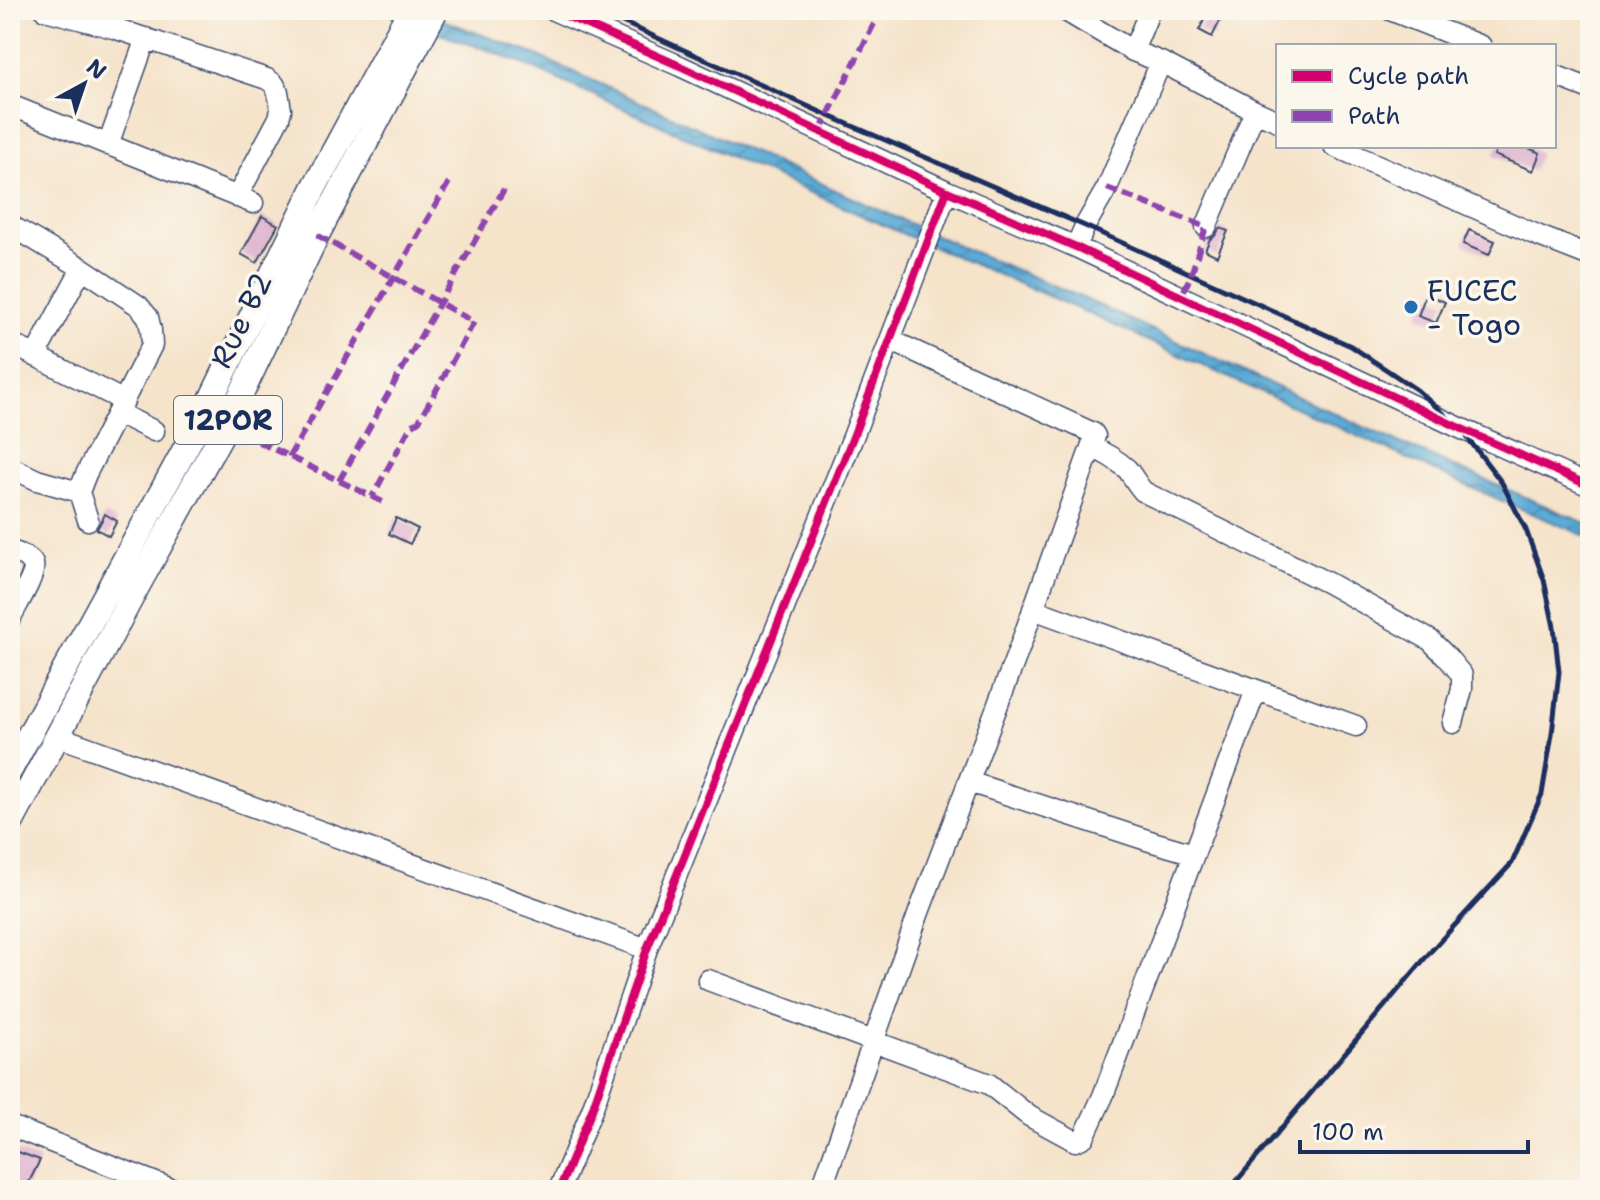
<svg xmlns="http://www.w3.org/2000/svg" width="1600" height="1200" font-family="'Shantell Sans',sans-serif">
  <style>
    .water { fill: url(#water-waves); stroke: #3b6d9a; stroke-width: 2 }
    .building { fill: #ddb0ce }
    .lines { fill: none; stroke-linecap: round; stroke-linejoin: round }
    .minor-casing { stroke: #3c4a6e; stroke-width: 23 }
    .major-casing { stroke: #3c4a6e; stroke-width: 27 }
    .minor { stroke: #fff; stroke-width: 20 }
    .major { stroke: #fff; stroke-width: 24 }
    .rail { stroke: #1b2f5e; stroke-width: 5 }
    .quiet { stroke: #8e44ad; stroke-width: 6; stroke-dasharray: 12 6; stroke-linecap: butt }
    .cycleway-casing { stroke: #fbf7ec; stroke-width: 13 }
    .cycleway { stroke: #d6006c; stroke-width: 8 }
    .poi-dot { fill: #1f6fb2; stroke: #fbf7ec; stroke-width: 3 }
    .labels { text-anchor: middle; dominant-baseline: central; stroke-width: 7; stroke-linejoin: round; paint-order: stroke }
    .shield { fill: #fbf7ec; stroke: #5e6b89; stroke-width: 2 }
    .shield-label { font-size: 28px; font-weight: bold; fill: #1b2f5e }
    .poi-label { font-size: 30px; fill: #1b2f5e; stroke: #fbf7ec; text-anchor: start }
    .street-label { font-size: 30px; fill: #1b2f5e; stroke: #fbf7ec }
  </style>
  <defs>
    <pattern id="water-waves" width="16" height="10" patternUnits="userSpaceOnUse" patternTransform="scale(2)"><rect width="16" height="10" fill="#5babd5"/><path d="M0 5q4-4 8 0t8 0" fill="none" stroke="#4a8cb0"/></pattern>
  </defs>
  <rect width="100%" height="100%" fill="#fbf7ec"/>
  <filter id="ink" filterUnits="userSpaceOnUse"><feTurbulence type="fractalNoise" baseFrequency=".0125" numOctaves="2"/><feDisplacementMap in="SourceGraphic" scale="16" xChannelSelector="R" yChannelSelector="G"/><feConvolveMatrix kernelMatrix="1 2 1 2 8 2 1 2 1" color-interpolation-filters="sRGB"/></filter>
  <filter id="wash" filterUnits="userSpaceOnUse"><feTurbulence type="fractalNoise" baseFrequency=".006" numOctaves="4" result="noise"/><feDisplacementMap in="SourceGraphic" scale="32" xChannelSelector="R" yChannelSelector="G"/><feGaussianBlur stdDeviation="1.8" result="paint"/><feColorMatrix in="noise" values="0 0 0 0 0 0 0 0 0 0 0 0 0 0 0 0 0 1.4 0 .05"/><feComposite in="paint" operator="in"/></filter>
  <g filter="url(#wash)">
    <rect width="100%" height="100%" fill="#f5e3ca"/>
    <path class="water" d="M 380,10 L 416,10 L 534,54 L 964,248 L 1083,298 L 1386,437 L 1590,525 L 1590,538 L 1472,488 L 1078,309 L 894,230 L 528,66 L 485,49 L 451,38 Z"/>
    <g id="blocks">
      <path class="building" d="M 1208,12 L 1221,19 L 1212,37 L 1199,30 Z
        M 1498,146 L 1524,146 L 1540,153 L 1533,171 L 1494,155 Z
        M 262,216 L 278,225 L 257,263 L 241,254 Z
        M 1220,228 L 1228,231 L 1217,256 L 1205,250 L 1210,239 L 1214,237 Z
        M 1469,230 L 1495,241 L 1489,255 L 1463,244 Z
        M 1426,294 L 1445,302 L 1436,323 L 1418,316 Z
        M 105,514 L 117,521 L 109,536 L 97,529 Z
        M 396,518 L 418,529 L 410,544 L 389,534 Z
        M 10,1149 L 40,1160 L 25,1190 L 10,1190 Z"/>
    </g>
  </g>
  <g filter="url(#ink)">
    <use href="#blocks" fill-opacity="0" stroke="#3c4a6e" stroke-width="2"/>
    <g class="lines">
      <defs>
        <path id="minor" d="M 45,10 L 117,29 L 267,79 L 274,84 L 278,92 L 281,110 L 279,118 L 237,197
          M 553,10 L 680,66 L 947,191 L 1076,247 L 1460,428 L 1590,486
          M 1064,10 L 1133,51 L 1161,62 L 1255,111 L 1278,121
          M 1390,10 L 1481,46
          M 1133,51 L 1150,10
          M 1554,75 L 1590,89
          M 10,105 L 253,203
          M 108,145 L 146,38
          M 1334,146 L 1539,236 L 1590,256
          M 10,225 L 82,268 L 139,306 L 148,317 L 151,330 L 152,345 L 86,474 L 79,492 L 88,520
          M 1206,227 L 1255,111
          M 1076,247 L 1085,226 L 1107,188 L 1161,62
          M 10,343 L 124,401
          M 35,356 L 82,268
          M 118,413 L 154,431
          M 1091,447 C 1103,452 1117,460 1127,469 C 1133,476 1137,485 1144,492 L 1328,583 L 1430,640 L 1447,657 L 1462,675 L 1462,689 L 1453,723
          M 10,467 L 37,480 L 79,492
          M 10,551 C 17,553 29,556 33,564 C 37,574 15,608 10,619
          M 1033,609 L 1356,726
          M 57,736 L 647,949
          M 969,782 L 1153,842 L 1194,854
          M 708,980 L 989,1084 L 1029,1116 L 1075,1141 L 1084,1137 L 1103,1096 L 1256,690
          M 10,1126 L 174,1190
          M 559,1190 L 592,1110 L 647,949 L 853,437 L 947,191
          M 821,1190 L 919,912 L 1019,649 L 1095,436 L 1093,433 L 890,340"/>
        <path id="major" d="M 10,770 L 203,416 L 314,188 L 410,10
          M 10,825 L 137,587 L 226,426 L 317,235 L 436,10"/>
      </defs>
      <use href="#minor" class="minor-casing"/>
      <use href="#major" class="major-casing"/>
      <use href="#minor" class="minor"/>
      <use href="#major" class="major"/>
      <path class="rail" d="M 596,10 L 827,115 L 1085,226 L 1351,346 L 1417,390 L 1460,428 L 1502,483 L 1526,530 L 1544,580 L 1554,627 L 1559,672 L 1552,734 L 1542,794 L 1512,863 L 1432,950 L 1229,1190"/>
      <path class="quiet" d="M 820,131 L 881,10
        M 1107,188 L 1206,227 L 1191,275 L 1181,297
        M 317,235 L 474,322 L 419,421 L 411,426 L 372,497
        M 226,426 L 387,504
        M 289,457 L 449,182
        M 339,481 L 504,189"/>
      <defs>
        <path id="cycleway" d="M 553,10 L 680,66 L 947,191 L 1076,247 L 1460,428 L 1590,486
          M 559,1190 L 592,1110 L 647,949 L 853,437 L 947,191"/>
      </defs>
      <use href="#cycleway" class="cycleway-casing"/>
      <use href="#cycleway" class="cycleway"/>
    </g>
  </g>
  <circle class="poi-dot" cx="1411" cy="307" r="8"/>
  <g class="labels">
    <rect class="shield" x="174" y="396" width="108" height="48" rx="6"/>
    <g class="shield-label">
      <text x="228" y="420">12POR</text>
    </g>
    <g class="poi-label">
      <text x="1427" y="290">FUCEC<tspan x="1427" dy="34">- Togo</tspan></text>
    </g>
    <g class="street-label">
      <text transform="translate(241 320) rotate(-64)">Rue B2</text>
    </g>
  </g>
  <rect width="1600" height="1200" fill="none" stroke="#fbf7ec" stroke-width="40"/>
  <rect x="1276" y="44" width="280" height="104" fill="#fbf7ec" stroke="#a1a7b3" stroke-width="2"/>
  <rect x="1292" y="70" width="40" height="12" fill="#d6006c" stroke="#a1a7b3" stroke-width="2"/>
  <text x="1348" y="84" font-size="24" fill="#1b2f5e">Cycle path</text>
  <rect x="1292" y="110" width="40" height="12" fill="#8e44ad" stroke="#a1a7b3" stroke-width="2"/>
  <text x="1348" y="124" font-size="24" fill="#1b2f5e">Path</text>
  <g transform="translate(84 84) rotate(40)" stroke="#fbf7ec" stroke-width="6" paint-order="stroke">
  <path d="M0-6L14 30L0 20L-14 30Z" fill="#1b2f5e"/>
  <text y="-12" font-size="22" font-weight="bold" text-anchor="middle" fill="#1b2f5e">N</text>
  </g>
  <path d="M1300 1140v12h228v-12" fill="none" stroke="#1b2f5e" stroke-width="4"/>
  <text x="1312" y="1140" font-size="24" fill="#1b2f5e" stroke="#fbf7ec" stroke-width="6" paint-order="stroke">100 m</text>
</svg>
